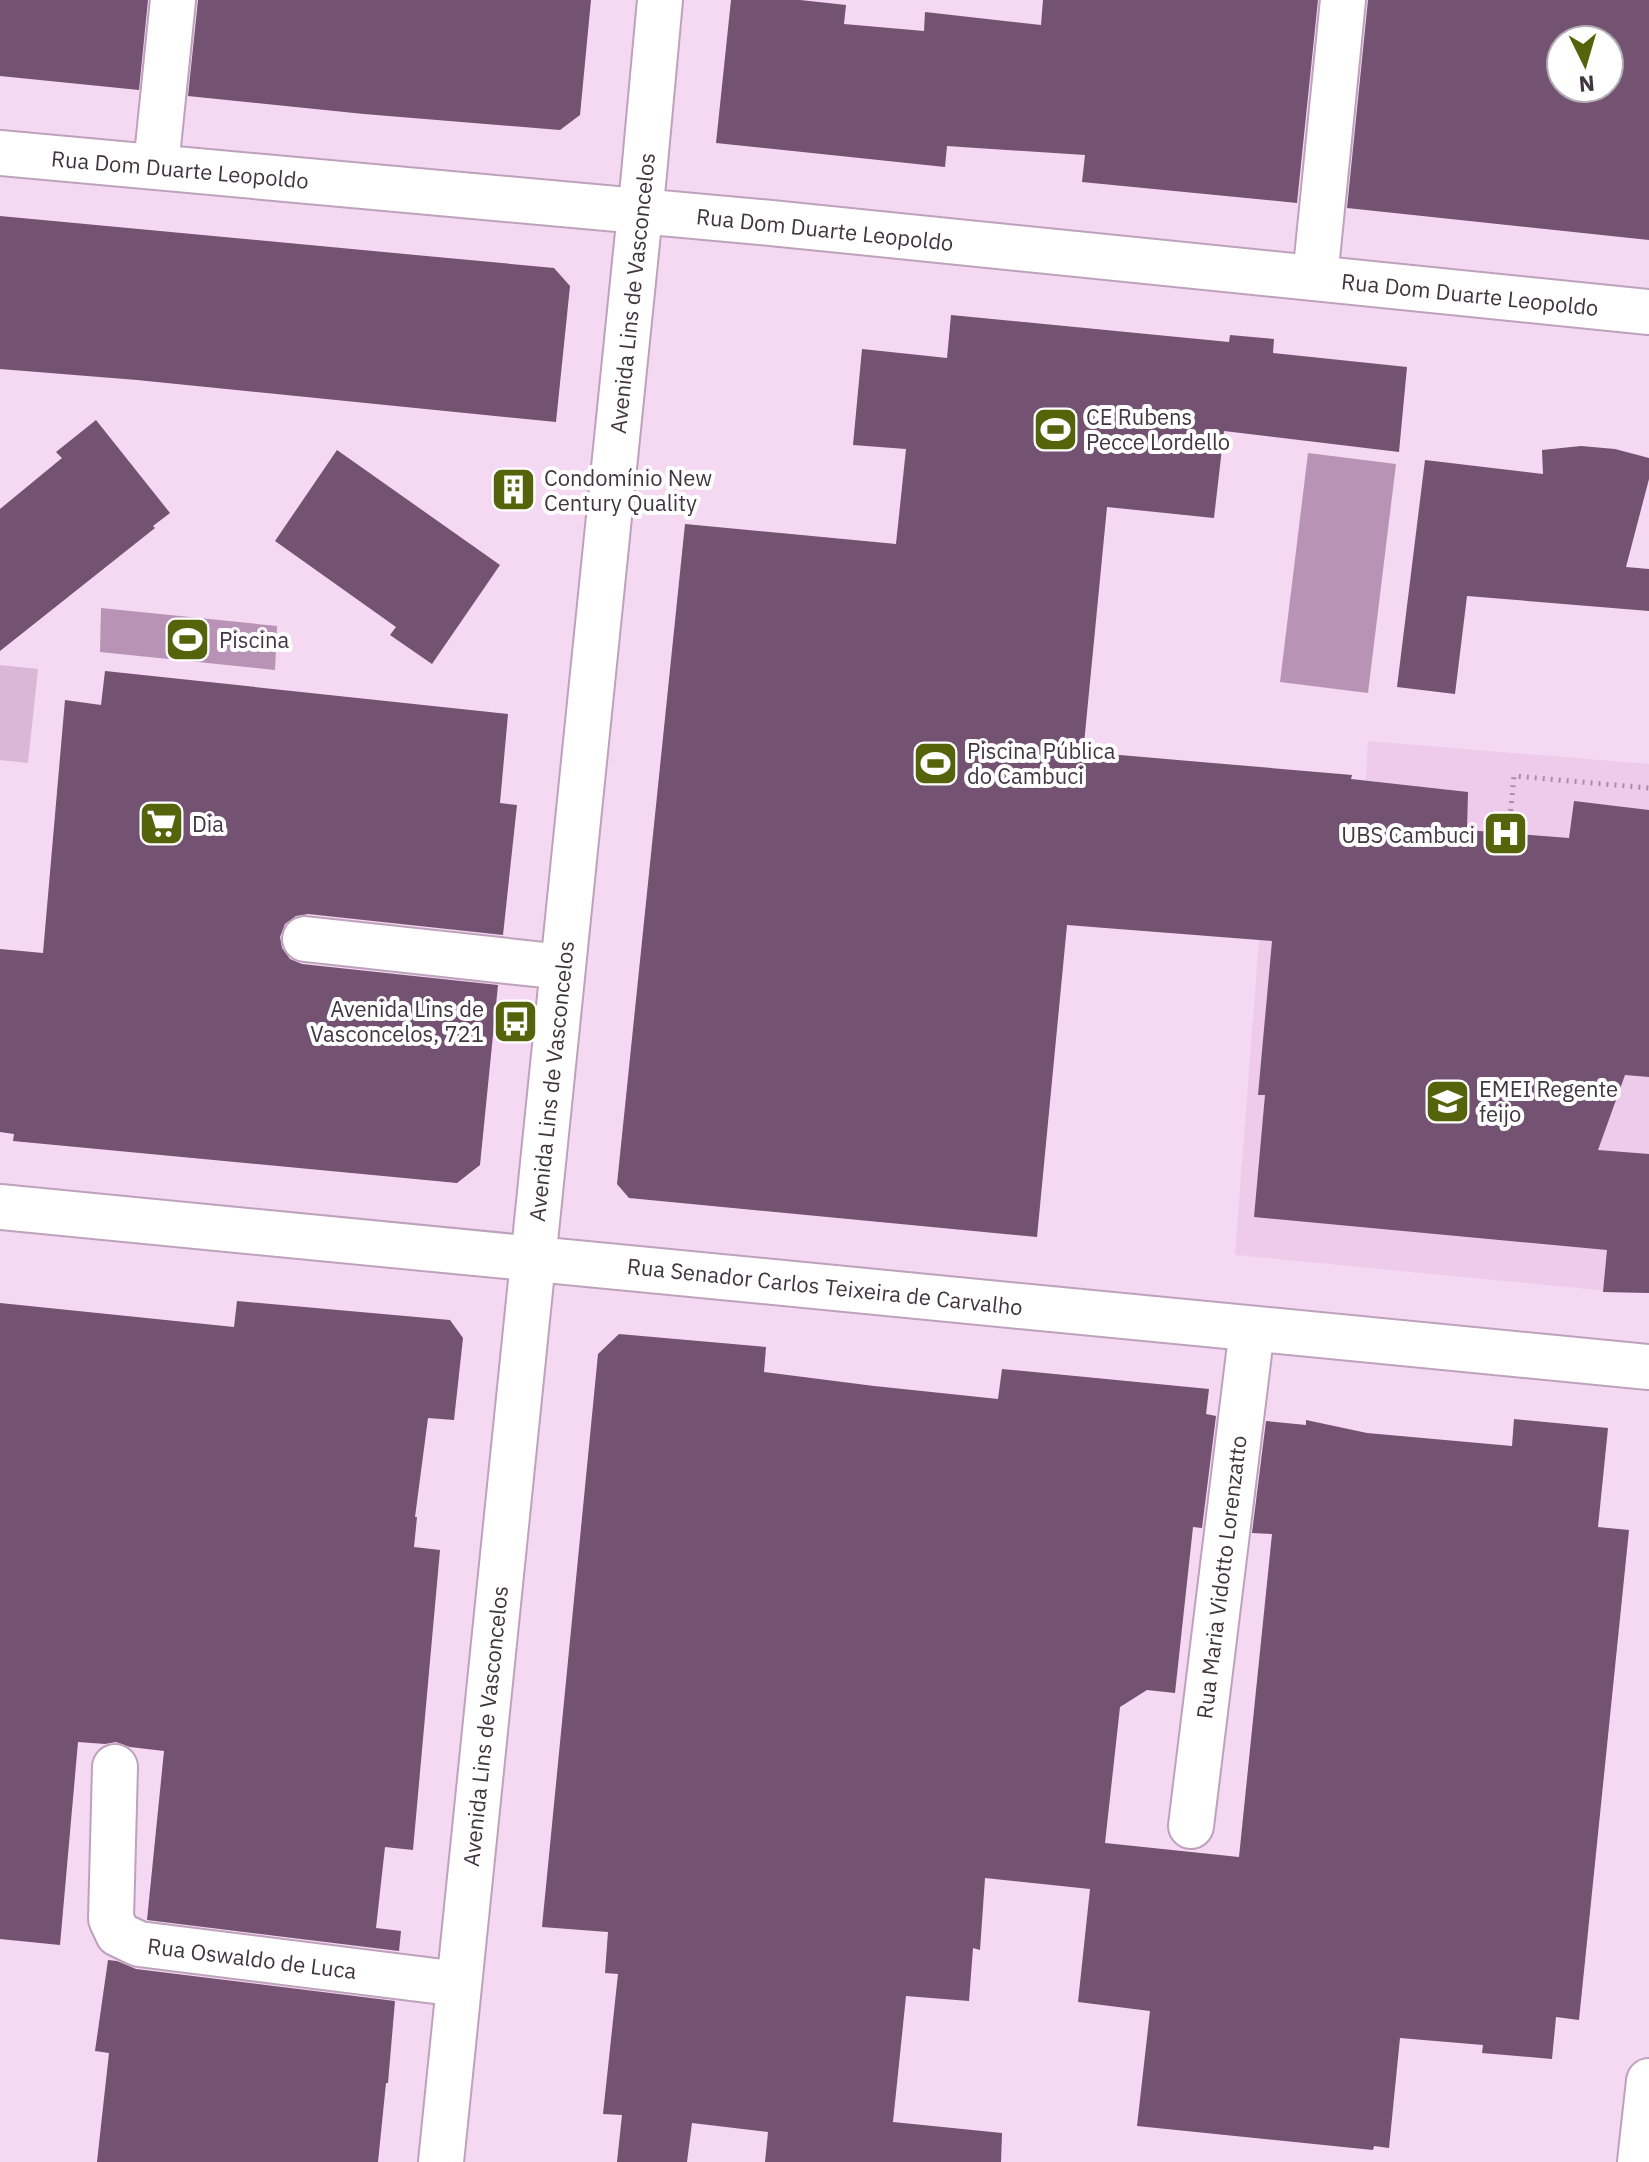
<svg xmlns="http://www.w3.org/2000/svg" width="1649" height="2162" font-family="'IBM Plex Sans',sans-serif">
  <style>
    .built { fill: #eecbea }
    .green { fill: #dbb7d7 }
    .water { fill: #b893b5 }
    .building { fill: #745271; fill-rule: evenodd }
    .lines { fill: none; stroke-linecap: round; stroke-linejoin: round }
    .minor-casing { stroke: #bea2bb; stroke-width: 48 }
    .path { stroke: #a58fa2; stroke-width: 5; stroke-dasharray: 2 6; stroke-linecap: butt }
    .minor { stroke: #fff; stroke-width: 44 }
    .labels { text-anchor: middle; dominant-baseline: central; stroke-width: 8; stroke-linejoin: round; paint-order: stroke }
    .street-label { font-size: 22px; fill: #41353f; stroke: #fff }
    .poi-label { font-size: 22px; fill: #41353f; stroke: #fff; text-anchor: start }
  </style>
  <rect width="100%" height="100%" fill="#f5d8f2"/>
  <path class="built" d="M 1368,741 L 1649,764 L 1649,1289 L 1639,1293 L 1619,1292 L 1235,1255 L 1259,940 L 1360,888 Z"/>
  <path class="green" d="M 0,665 L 38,669 L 28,763 L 0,760 Z"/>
  <path class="water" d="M 1308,453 L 1396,464 L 1368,693 L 1280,682 Z
    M 101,608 L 277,626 L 275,670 L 100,652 Z"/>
  <path class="building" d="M 0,0 L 148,0 L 139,90 L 0,76 Z
    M 198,0 L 591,0 L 580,115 L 560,130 L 364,114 L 188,96 Z
    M 731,0 L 800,0 L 846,5 L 844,24 L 924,31 L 925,12 L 1041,25 L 1043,0 L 1318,0 L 1297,203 L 1082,182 L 1085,155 L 947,146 L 945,167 L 716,143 Z
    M 1368,0 L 1649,0 L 1649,240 L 1347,208 ZM 1561,40 L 1609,40 L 1609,88 L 1561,88 Z
    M 0,216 L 554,268 L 570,286 L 556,422 L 137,380 L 0,369 Z
    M 951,315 L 1229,342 L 1230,335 L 1274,339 L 1273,353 L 1407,367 L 1399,452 L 1224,431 L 1214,518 L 1107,507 L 1083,754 L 1085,752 L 1352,775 L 1351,779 L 1468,792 L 1467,830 L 1569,838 L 1574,801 L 1649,810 L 1649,1077 L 1625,1075 L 1598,1150 L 1649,1154 L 1649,1293 L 1603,1292 L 1607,1250 L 1254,1217 L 1265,1095 L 1258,1095 L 1272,941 L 1067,925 L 1037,1237 L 629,1198 L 617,1184 L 685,524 L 896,544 L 906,449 L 853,445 L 862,349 L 947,358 Z
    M 96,420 L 170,513 L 153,526 L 155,528 L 0,651 L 0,509 L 62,458 L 56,452 Z
    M 1581,446 L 1615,449 L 1649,458 L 1649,479 L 1626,567 L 1649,569 L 1649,611 L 1467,596 L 1455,694 L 1397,687 L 1425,460 L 1543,474 L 1542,450 Z
    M 337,450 L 500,565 L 432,664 L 390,635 L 396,627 L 275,541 Z
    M 105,671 L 508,714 L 500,803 L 517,805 L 503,935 L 308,914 L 296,916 L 285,924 L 280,937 L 282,948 L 290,959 L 302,964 L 498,985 L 480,1165 L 457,1183 L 13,1141 L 14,1134 L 0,1132 L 0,949 L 43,953 L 65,700 L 101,705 Z
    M 237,1301 L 450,1320 L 463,1338 L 454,1420 L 428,1418 L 415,1517 L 417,1517 L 414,1547 L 440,1550 L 413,1850 L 385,1847 L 376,1928 L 401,1931 L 399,1951 L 147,1920 L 164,1751 L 130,1747 L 116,1742 L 105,1744 L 78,1742 L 60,1945 L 0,1939 L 0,1303 L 234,1327 Z
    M 619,1334 L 766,1347 L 764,1372 L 874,1386 L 998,1399 L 1002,1369 L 1209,1389 L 1206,1414 L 1216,1416 L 1202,1528 L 1193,1527 L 1175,1693 L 1147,1690 L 1120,1707 L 1105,1843 L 1239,1857 L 1272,1534 L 1252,1533 L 1266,1421 L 1306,1425 L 1306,1420 L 1367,1433 L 1512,1446 L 1514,1419 L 1608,1428 L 1598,1527 L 1629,1530 L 1579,2020 L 1556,2017 L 1552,2059 L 1482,2053 L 1483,2045 L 1400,2038 L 1389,2148 L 1374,2146 L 1373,2150 L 1137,2126 L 1150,2011 L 1078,2002 L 1090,1889 L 985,1878 L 980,1950 L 973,1948 L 969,2001 L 906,1996 L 893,2122 L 1002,2133 L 1001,2162 L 765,2162 L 768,2132 L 692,2123 L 687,2162 L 617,2162 L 622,2115 L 603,2114 L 618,1974 L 605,1973 L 608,1932 L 542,1927 L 598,1354 Z
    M 108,1960 L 117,1961 L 136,1969 L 395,2001 L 388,2083 L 386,2083 L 378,2162 L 97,2162 L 109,2053 L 95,2051 Z"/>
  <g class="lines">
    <defs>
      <path id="minor" d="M 0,153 L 771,223 L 1649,312
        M 156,166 L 173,0
        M 1315,278 L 1343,0
        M 305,939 L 563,967
        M 0,1207 L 1649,1367
        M 115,1767 L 111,1919 L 118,1934 L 139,1944 L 459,1984
        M 1191,1826 L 1252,1329
        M 441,2162 L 644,174 L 660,0
        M 1640,2162 L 1649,2081"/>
    </defs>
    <use href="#minor" class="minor-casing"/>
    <path class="path" d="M 1510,819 L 1514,776 L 1649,788"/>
    <use href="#minor" class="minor"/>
  </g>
  <defs>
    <symbol id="stadium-square" viewBox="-11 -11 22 22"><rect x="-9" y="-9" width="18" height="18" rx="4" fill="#55640b" stroke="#fff"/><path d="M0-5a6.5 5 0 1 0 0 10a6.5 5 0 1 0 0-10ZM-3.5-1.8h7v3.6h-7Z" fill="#fff"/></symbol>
    <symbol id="building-square" viewBox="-11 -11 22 22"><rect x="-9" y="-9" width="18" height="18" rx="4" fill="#55640b" stroke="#fff"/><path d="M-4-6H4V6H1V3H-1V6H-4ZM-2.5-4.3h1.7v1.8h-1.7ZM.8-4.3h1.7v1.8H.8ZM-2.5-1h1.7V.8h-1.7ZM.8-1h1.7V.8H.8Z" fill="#fff"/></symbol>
    <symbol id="supermarket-square" viewBox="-11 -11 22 22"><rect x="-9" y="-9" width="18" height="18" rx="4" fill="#55640b" stroke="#fff"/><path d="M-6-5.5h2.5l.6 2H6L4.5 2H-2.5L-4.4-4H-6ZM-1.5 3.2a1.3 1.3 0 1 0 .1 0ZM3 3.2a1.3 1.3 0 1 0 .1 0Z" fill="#fff"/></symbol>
    <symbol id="hospital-square" viewBox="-11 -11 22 22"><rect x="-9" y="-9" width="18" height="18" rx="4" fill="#55640b" stroke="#fff"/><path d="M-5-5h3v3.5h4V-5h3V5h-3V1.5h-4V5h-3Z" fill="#fff"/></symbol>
    <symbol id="bus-square" viewBox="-11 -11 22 22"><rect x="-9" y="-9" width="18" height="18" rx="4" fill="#55640b" stroke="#fff"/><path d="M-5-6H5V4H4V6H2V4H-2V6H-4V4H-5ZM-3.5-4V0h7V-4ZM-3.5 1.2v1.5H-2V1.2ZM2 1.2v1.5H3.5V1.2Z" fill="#fff"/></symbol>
    <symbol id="school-square" viewBox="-11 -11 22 22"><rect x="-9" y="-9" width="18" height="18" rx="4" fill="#55640b" stroke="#fff"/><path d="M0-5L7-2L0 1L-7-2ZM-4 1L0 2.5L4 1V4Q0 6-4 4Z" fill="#fff"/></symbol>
  </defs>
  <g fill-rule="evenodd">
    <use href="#stadium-square" x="1030" y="404" width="51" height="51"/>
    <use href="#building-square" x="488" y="464" width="51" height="51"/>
    <use href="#stadium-square" x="162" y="614" width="51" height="51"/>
    <use href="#stadium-square" x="910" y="738" width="51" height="51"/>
    <use href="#supermarket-square" x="136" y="798" width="51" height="51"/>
    <use href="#hospital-square" x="1480" y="808" width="51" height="51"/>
    <use href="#bus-square" x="490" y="996" width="51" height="51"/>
    <use href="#school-square" x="1422" y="1076" width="51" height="51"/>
  </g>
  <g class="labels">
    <g class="street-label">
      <text transform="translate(180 169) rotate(5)">Rua Dom Duarte Leopoldo</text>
      <text transform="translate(825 229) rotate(6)">Rua Dom Duarte Leopoldo</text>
      <text transform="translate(632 293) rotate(-84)">Avenida Lins de Vasconcelos</text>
      <text transform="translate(1470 294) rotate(6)">Rua Dom Duarte Leopoldo</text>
      <text transform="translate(551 1081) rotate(-84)">Avenida Lins de Vasconcelos</text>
      <text transform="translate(825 1286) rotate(6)">Rua Senador Carlos Teixeira de Carvalho</text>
      <text transform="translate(1221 1577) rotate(-83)">Rua Maria Vidotto Lorenzatto</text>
      <text transform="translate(485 1726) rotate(-84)">Avenida Lins de Vasconcelos</text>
      <text transform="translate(252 1958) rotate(7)">Rua Oswaldo de Luca</text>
    </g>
    <g class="poi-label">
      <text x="1086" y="416">CE Rubens<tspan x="1086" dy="25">Pecce Lordello</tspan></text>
      <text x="544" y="477">Condomínio New<tspan x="544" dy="25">Century Quality</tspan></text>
      <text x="219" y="639">Piscina</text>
      <text x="967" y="750">Piscina Pública<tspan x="967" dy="25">do Cambuci</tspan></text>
      <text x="192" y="823">Dia</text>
      <text x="1475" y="834" text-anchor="end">UBS Cambuci</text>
      <text x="484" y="1008" text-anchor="end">Avenida Lins de<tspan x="484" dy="25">Vasconcelos, 721</tspan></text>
      <text x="1479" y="1088">EMEI Regente<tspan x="1479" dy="25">feijo</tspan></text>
    </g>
  </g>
  <g transform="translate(1585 64) rotate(175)"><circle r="38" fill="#ffffff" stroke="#b3aeb2" stroke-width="2"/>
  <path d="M0-6L14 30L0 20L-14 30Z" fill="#55640b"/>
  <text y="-12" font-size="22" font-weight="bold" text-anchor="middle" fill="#41353f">N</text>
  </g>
</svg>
